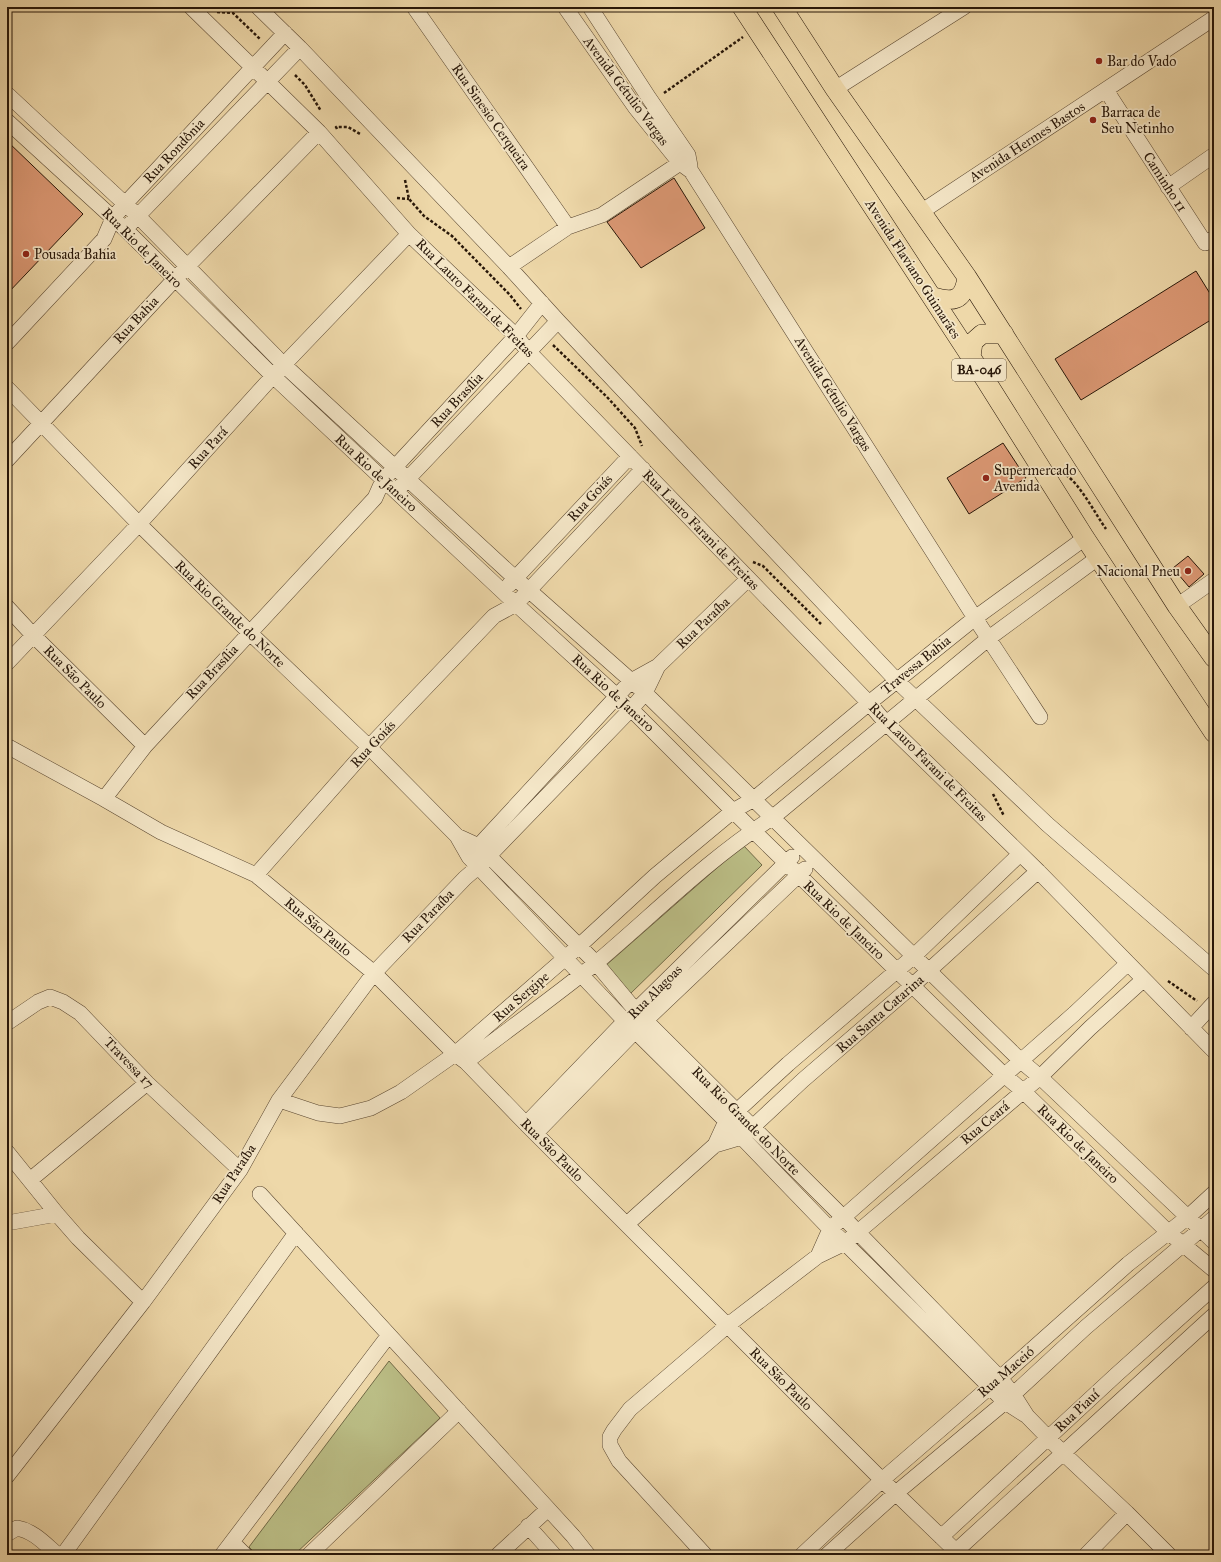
<svg xmlns="http://www.w3.org/2000/svg" width="1221" height="1562" font-family="'IM FELL Great Primer',serif">
  <style>
    .green { fill: #bbbe86; stroke: #716a47 }
    .building { fill: #dd9975; stroke: #271608 }
    .lines { fill: none; stroke-linecap: round; stroke-linejoin: round }
    .minor-casing { stroke: #594630; stroke-width: 16 }
    .major-casing { stroke: #271608; stroke-width: 20 }
    .path { stroke: #271608; stroke-width: 2.5; stroke-dasharray: 3 2; stroke-linecap: butt }
    .minor { stroke: #f4e6c7; stroke-width: 15 }
    .major { stroke: #eed8a9; stroke-width: 19 }
    .poi-dot { fill: #8f2418; stroke: #f4e6c7; stroke-width: 1.5 }
    .labels { text-anchor: middle; dominant-baseline: central; stroke-width: 3.5; stroke-linejoin: round; paint-order: stroke }
    .shield { fill: #f4e6c7; stroke: #645441; stroke-width: 1 }
    .shield-label { font-size: 13px; font-weight: bold; fill: #271608 }
    .poi-label { font-size: 14px; fill: #271608; stroke: #f4e6c7; text-anchor: start }
    .street-label { font-size: 14px; fill: #271608; stroke: #f4e6c7 }
  </style>
  <rect width="100%" height="100%" fill="#eed8a9"/>
  <filter id="stains"><feTurbulence type="fractalNoise" baseFrequency=".005" numOctaves="4"/><feColorMatrix values="0 0 0 0 .2 0 0 0 0 .09 0 0 0 0 .02 0 0 0 .5 -.17"/></filter>
  <radialGradient id="worn" r=".72"><stop offset=".6" stop-color="#630" stop-opacity="0"/><stop offset="1" stop-color="#630" stop-opacity=".3"/></radialGradient>
  <path class="green" d="M 743,845 L 762,865 L 629,995 L 604,967 Z
    M 389,1361 L 440,1418 L 294,1555 L 257,1555 L 249,1547 Z"/>
  <path class="building" d="M 7,141 L 83,214 L 7,294 Z
    M 674,178 L 705,228 L 641,268 L 607,222 Z
    M 1196,271 L 1214,300 L 1214,318 L 1081,400 L 1055,359 Z
    M 1003,443 L 1026,478 L 969,514 L 947,478 Z
    M 1188,556 L 1204,574 L 1189,587 L 1173,568 Z"/>
  <g class="lines">
    <defs>
      <path id="minor" d="M 191,7 L 319,132 L 409,234 L 516,336 L 528,351 L 869,703 L 886,723 L 1038,871 L 1214,1051
        M 258,7 L 300,48 L 509,267 L 558,321 L 897,681 L 1047,824 L 1214,969
        M 414,7 L 568,227
        M 565,7 L 635,107 L 680,163 L 691,171 L 975,618 L 1040,717
        M 590,7 L 649,98 L 688,155 L 690,166
        M 835,89 L 964,7
        M 1106,90 L 1205,243 L 1211,240 L 1214,244
        M 7,94 L 138,216 L 284,365 L 515,578 L 645,693 L 1021,1061 L 1040,1077 L 1214,1242
        M 7,121 L 125,229 L 273,376 L 516,604 L 631,709 L 733,811 L 1004,1075 L 1023,1091 L 1168,1232 L 1214,1270
        M 1168,187 L 1214,155
        M 921,212 L 1214,18
        M 130,224 L 300,48
        M 509,267 L 568,227 L 602,215 L 680,163 L 688,155
        M 7,343 L 104,239 L 113,218 L 125,204 L 285,33
        M 7,388 L 139,524 L 249,632 L 369,747 L 457,836 L 469,857 L 625,1021 L 726,1121 L 830,1229 L 845,1243 L 990,1387 L 1005,1402 L 1027,1416
        M 7,460 L 174,280 L 319,132
        M 401,486 L 558,321
        M 509,585 L 630,456
        M 1177,606 L 1214,580
        M 7,607 L 32,634 L 145,746
        M 7,663 L 139,524 L 273,376 L 409,234
        M 7,746 L 104,799 L 161,832 L 256,875 L 374,973 L 455,1054 L 466,1062 L 526,1124 L 882,1480 L 960,1555
        M 104,799 L 145,746 L 375,498 L 383,480 L 516,336 L 542,303
        M 457,836 L 479,846 L 596,963 L 636,1011 L 844,1218 L 1000,1378 L 1013,1394 L 1027,1416 L 1063,1453 L 1127,1513 L 1169,1555
        M 473,852 L 631,681 L 658,666 L 748,579
        M 256,875 L 369,747 L 494,616 L 516,604 L 643,469
        M 7,1023 L 38,1002 L 50,997 L 63,1002 L 80,1013 L 147,1083 L 240,1170
        M 1191,1028 L 1214,1003
        M 466,1062 C 509,1029 554,997 596,963 C 654,914 708,859 772,818 L 989,638 L 1099,557
        M 279,1100 L 318,1113 L 340,1116 L 371,1108 L 401,1092 L 455,1054 L 579,946 L 655,876 L 733,811 L 754,799 L 869,703 L 975,618 L 1085,538
        M 526,1124 L 625,1021 L 792,857
        M 536,1133 L 646,1020 L 805,869
        M 715,1145 L 742,1137 L 803,1080 L 912,986 L 1038,871
        M 7,1152 L 57,1214 L 78,1238 L 143,1302
        M 30,1180 L 147,1083
        M 260,1194 L 573,1536 L 588,1555
        M 7,1223 L 57,1214
        M 627,1224 L 715,1145 L 726,1121 L 788,1064 L 914,956 L 1020,854
        M 818,1256 L 830,1229 L 1074,1014 L 1127,964
        M 7,1476 L 143,1302 L 240,1170 L 279,1100 L 374,973 L 465,878 L 479,866 L 631,709 L 645,693 L 658,666
        M 528,1526 L 554,1555
        M 7,1534 L 17,1528 C 34,1531 45,1544 58,1555
        M 941,1537 L 1116,1375 L 1214,1287
        M 232,1542 L 245,1555
        M 956,1551 L 1214,1315
        M 63,1555 L 296,1233
        M 222,1555 L 389,1335
        M 309,1555 L 459,1411
        M 498,1555 L 548,1509
        M 705,1555 L 619,1461 L 610,1445 L 610,1437 L 614,1430 L 630,1409 L 728,1325 L 818,1256 L 845,1243 L 1040,1077 L 1090,1028 L 1143,980
        M 802,1555 L 882,1480 L 1000,1378 L 1128,1264 L 1188,1217 L 1214,1193
        M 827,1555 L 896,1493 L 1005,1402 L 1086,1327 L 1214,1218
        M 1086,1555 L 1127,1513"/>
      <path id="major" d="M 742,7 L 971,357 L 1085,538 L 1214,733
        M 782,7 L 835,89 L 967,277 L 1177,606 L 1214,658
        M 931,296 C 952,303 964,302 967,277
        M 971,357 L 973,342 L 982,334 L 1004,334"/>
    </defs>
    <use href="#minor" class="minor-casing"/>
    <use href="#major" class="major-casing"/>
    <path class="path" d="M 217,12 L 233,13 L 261,40
      M 295,75 L 305,85 L 321,111
      M 664,93 L 743,37
      M 337,129 L 336,127 L 348,127 L 360,134
      M 405,180 L 409,199 L 424,216 L 452,236 L 510,295 L 521,309
      M 397,198 L 409,199
      M 553,345 L 607,397 L 635,428 L 642,446
      M 1066,475 C 1080,484 1096,515 1106,529
      M 753,562 L 763,566 L 821,624
      M 993,794 L 1004,816
      M 1168,981 L 1197,1001"/>
    <use href="#minor" class="minor"/>
    <use href="#major" class="major"/>
  </g>
  <g class="poi-dot">
    <circle cx="1099" cy="61" r="4"/>
    <circle cx="1093" cy="120" r="4"/>
    <circle cx="26" cy="254" r="4"/>
    <circle cx="986" cy="478" r="4"/>
    <circle cx="1188" cy="571" r="4"/>
  </g>
  <g class="labels">
    <rect class="shield" x="952" y="359" width="54" height="22" rx="3"/>
    <g class="shield-label">
      <text x="979" y="370">BA-046</text>
    </g>
    <g class="poi-label">
      <text x="1107" y="61">Bar do Vado</text>
      <text x="1101" y="112">Barraca de<tspan x="1101" dy="16">Seu Netinho</tspan></text>
      <text x="34" y="254">Pousada Bahia</text>
      <text x="994" y="470">Supermercado<tspan x="994" dy="16">Avenida</tspan></text>
      <text x="1180" y="571" text-anchor="end">Nacional Pneu</text>
    </g>
    <g class="street-label">
      <text transform="translate(626 91) rotate(53)">Avenida Gétulio Vargas</text>
      <text transform="translate(491 117) rotate(55)">Rua Sinesio Cerqueira</text>
      <text transform="translate(1027 142) rotate(-33)">Avenida Hermes Bastos</text>
      <text transform="translate(174 151) rotate(-47)">Rua Rondônia</text>
      <text transform="translate(1165 182) rotate(57)">Caminho 11</text>
      <text transform="translate(142 248) rotate(45)">Rua Rio de Janeiro</text>
      <text transform="translate(913 269) rotate(57)">Avenida Flaviano Guimarães</text>
      <text transform="translate(475 298) rotate(45)">Rua Lauro Farani de Freitas</text>
      <text transform="translate(136 320) rotate(-47)">Rua Bahia</text>
      <text transform="translate(833 394) rotate(58)">Avenida Gétulio Vargas</text>
      <text transform="translate(457 400) rotate(-47)">Rua Brasília</text>
      <text transform="translate(208 448) rotate(-48)">Rua Pará</text>
      <text transform="translate(376 473) rotate(43)">Rua Rio de Janeiro</text>
      <text transform="translate(590 498) rotate(-47)">Rua Goiás</text>
      <text transform="translate(701 530) rotate(46)">Rua Lauro Farani de Freitas</text>
      <text transform="translate(230 614) rotate(44)">Rua Rio Grande do Norte</text>
      <text transform="translate(703 623) rotate(-44)">Rua Paraíba</text>
      <text transform="translate(916 665) rotate(-39)">Travessa Bahia</text>
      <text transform="translate(212 672) rotate(-47)">Rua Brasília</text>
      <text transform="translate(75 677) rotate(45)">Rua São Paulo</text>
      <text transform="translate(613 693) rotate(43)">Rua Rio de Janeiro</text>
      <text transform="translate(373 744) rotate(-47)">Rua Goiás</text>
      <text transform="translate(928 762) rotate(45)">Rua Lauro Farani de Freitas</text>
      <text transform="translate(428 916) rotate(-46)">Rua Paraíba</text>
      <text transform="translate(844 920) rotate(44)">Rua Rio de Janeiro</text>
      <text transform="translate(318 927) rotate(40)">Rua São Paulo</text>
      <text transform="translate(655 992) rotate(-45)">Rua Alagoas</text>
      <text transform="translate(521 997) rotate(-41)">Rua Sergipe</text>
      <text transform="translate(880 1014) rotate(-41)">Rua Santa Catarina</text>
      <text transform="translate(129 1063) rotate(46)">Travessa 17</text>
      <text transform="translate(746 1121) rotate(45)">Rua Rio Grande do Norte</text>
      <text transform="translate(985 1123) rotate(-40)">Rua Ceará</text>
      <text transform="translate(1078 1144) rotate(44)">Rua Rio de Janeiro</text>
      <text transform="translate(552 1150) rotate(45)">Rua São Paulo</text>
      <text transform="translate(234 1174) rotate(-57)">Rua Paraíba</text>
      <text transform="translate(1006 1372) rotate(-41)">Rua Maceió</text>
      <text transform="translate(781 1379) rotate(45)">Rua São Paulo</text>
      <text transform="translate(1077 1411) rotate(-43)">Rua Piauí</text>
    </g>
  </g>
  <rect width="1221" height="1562" fill="none" stroke="#eed8a9" stroke-width="24"/>
  <rect x="8" y="8" width="1205" height="1546" fill="none" stroke="#271608" stroke-width="2"/>
  <rect x="12" y="12" width="1197" height="1538" fill="none" stroke="#271608"/>
  <rect width="100%" height="100%" filter="url(#stains)"/>
  <rect width="100%" height="100%" fill="url(#worn)"/>
</svg>
